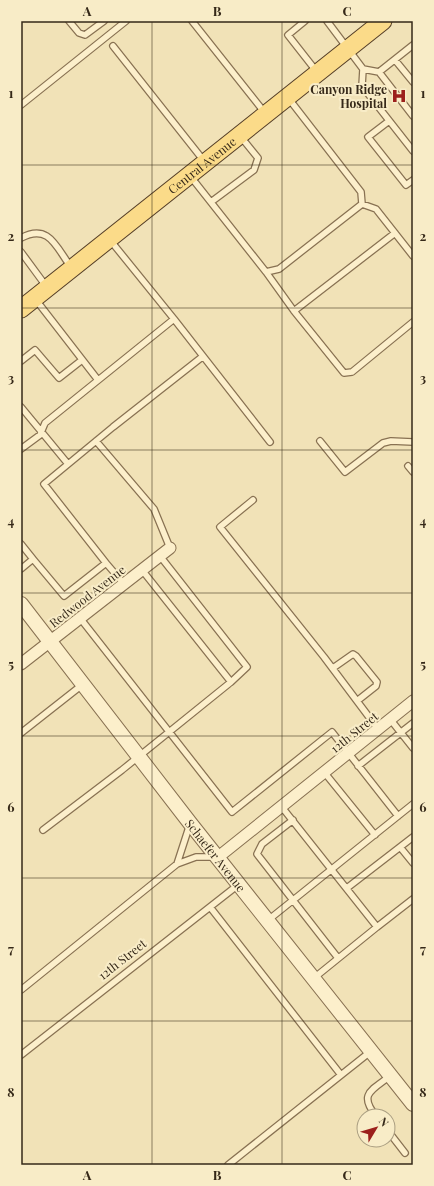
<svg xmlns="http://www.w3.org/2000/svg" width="434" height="1186" viewBox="0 0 434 1186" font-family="'Playfair Display',serif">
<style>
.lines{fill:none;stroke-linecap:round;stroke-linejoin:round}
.service-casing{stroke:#887152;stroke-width:8}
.minor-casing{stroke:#887152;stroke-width:13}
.tertiary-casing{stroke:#887152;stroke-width:16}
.primary-casing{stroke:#553e27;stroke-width:19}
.service{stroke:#fcefcb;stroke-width:5.5}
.minor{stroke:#fcefcb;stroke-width:11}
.tertiary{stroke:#fcefcb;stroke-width:14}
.primary{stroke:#fbdb89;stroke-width:17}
.grid{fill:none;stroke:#352818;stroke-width:1;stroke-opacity:0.55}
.labels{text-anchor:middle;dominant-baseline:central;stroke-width:4;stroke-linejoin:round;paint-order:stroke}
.poi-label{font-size:12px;font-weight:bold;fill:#352818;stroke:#f8ecc7;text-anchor:end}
.street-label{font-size:12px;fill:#352818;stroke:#f8ecc7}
.neatline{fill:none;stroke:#352818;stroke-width:1.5}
.grid-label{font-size:13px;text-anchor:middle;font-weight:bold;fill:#352818}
</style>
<rect width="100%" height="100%" fill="#f1e2b7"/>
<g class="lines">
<!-- service casing -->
<g class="service-casing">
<path id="service" d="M69,21l10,12 6,2 19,-14
M192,21l73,92
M305,21l-17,14 29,37
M327,21l36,48 16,3 34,44
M113,46l91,115
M395,60l18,22
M363,69l-1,17 51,65
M379,72l34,-27
M21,105l105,-84
M389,121l-21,16 38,48 7,-5
M191,177l75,95 13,-3 83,-65 -1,-12 -72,-93
M211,202l43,-32 4,-12 -17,-21
M362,204l14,5 37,47
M21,238c28,-15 35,9 50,29
M21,252l25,34
M266,272l28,39 50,62 8,-1 61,-50
M36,300l62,80
M294,311l101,-78
M174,319l96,123
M21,361l14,-11 24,28 23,-18
M21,407l47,57
M96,441l58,68 16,39
M320,441l25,31 38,-29 8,-2 22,1
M21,449l19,-14 5,-12 129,-104 -64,-79
M408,466l5,6
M253,500l-33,27 104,130 54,72
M21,544l12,15
M160,556l87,111 -16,15
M106,563l18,21
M21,569l12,-10 31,37 42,-33 -62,-79 69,-57 89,-70
M80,618l152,194 100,-80 66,84
M333,668l20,-14 3,2 21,26 -1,4 -19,15
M390,719l23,29
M21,733l61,-48
M358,766l55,-43
M324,772l51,63
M281,806l96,121 -63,51
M293,820l-31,24 -5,10 81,104
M43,830l79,-60 109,-88 -89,-112
M400,847l13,16
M177,864l13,-40
M347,888l66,-51
M210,907l131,168
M267,921l146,-117
M377,927l36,-28
M21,990l156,-126 19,-7h19
M21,1055l217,-170
M376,1116c-18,-22 -4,-26 14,-40
M388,1131l17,22
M228,1165l142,-113"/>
</g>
<!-- minor casing -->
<g class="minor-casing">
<path id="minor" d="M21,664l149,-116
M217,858l196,-157"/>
</g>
<!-- tertiary casing -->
<g class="tertiary-casing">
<g id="tertiary">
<path id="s1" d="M21,604l169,219 223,281"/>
</g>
</g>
<!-- primary casing -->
<g class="primary-casing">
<g id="primary">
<path id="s2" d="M21,309l362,-288"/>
</g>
</g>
<!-- service -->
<use href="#service" class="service"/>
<!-- minor -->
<use href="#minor" class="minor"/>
<!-- tertiary -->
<use href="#tertiary" class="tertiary"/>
<!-- primary -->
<use href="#primary" class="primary"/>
</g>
<!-- grid -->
<path class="grid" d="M152,21v1144M282,21v1144M21,165h392M21,308h392M21,450h392M21,593h392M21,736h392M21,878h392M21,1021h392"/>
<!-- icons -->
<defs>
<g id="hospital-bare" transform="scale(1.2)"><path d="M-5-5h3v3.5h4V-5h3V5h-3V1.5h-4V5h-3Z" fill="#9c201c" stroke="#f8ecc7" stroke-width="2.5" paint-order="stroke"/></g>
</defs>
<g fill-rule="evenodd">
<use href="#hospital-bare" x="399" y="96"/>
</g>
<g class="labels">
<!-- poi labels -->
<g class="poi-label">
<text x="387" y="89">Canyon Ridge<tspan x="387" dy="14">Hospital</tspan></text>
</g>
<!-- street labels -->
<g class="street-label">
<text stroke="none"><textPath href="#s2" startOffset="231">Central Avenue</textPath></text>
<text transform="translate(87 596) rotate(-38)">Redwood Avenue</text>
<text transform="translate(354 732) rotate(-39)">12th Street</text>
<text stroke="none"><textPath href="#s1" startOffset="318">Schaefer Avenue</textPath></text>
<text transform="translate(122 959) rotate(-38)">12th Street</text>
</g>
</g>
<!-- border -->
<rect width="434" height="1186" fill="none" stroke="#f8ecc7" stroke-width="44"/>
<!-- north arrow -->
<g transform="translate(376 1128) rotate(52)"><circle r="19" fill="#f8ecc7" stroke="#aa9e81"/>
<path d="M0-3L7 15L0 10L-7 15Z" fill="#9c201c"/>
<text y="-6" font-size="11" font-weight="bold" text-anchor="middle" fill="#352818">N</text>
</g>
<rect x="22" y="22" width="390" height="1142" class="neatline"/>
<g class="grid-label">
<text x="87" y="16">A</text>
<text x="217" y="16">B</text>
<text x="347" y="16">C</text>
<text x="11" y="98">1</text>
<text x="423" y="98">1</text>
<text x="11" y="241">2</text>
<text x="423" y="241">2</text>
<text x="11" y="383">3</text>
<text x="423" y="383">3</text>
<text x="11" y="526">4</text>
<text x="423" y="526">4</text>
<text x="11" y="669">5</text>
<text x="423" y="669">5</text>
<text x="11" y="812">6</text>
<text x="423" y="812">6</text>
<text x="11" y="954">7</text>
<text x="423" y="954">7</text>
<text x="11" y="1097">8</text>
<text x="423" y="1097">8</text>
<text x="87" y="1180">A</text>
<text x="217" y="1180">B</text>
<text x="347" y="1180">C</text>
</g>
</svg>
